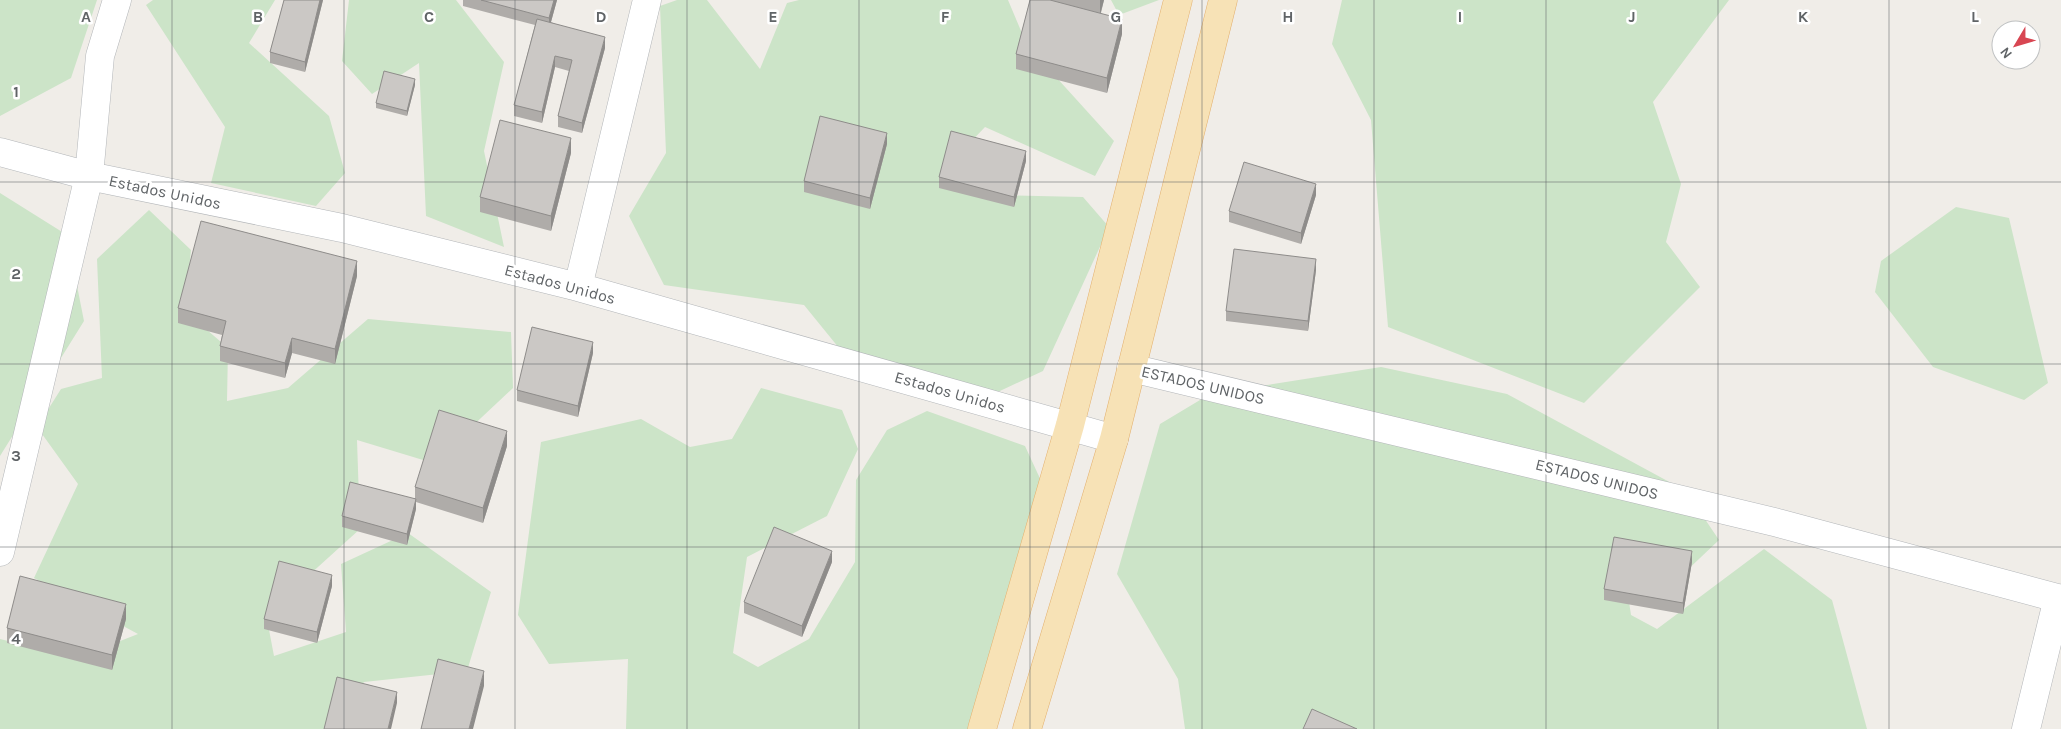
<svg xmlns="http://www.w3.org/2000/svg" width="2061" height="729" viewBox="0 0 2061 729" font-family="Karla,sans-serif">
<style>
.green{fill:#cce4c8}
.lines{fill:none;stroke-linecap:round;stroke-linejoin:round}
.minor-casing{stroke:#b3b6b9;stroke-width:29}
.major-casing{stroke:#e3b06e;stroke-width:29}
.minor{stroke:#fff;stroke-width:28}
.major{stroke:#f7e2b6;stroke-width:28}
.wall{fill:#afaca9}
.shaded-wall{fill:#8e8c8a}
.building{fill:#cbc8c5;stroke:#8e8c8a}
.grid{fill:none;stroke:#606467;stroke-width:1;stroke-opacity:0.55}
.labels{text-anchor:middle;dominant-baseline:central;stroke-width:5;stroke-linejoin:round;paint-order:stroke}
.street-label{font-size:16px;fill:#606467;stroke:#fff}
.grid-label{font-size:16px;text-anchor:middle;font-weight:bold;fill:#606467;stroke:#fff;stroke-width:5;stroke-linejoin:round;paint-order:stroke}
</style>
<rect width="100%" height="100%" fill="#f0ede8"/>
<!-- green -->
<path class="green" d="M0,0h97l-26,78 -71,38z
M153,0h122l-26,43 80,73 16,57 -29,33 -105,-23 14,-56 -79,-122z
M349,0h107l48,62 -20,89 20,96 -78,-31 -7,-153 -47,31 -30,-33z
M677,0h30l53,69 27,-66 12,-3h209l19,45 87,96 -19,35 -110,-49 -20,21 31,47 87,2 26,30 -66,144 -56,26 -135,-33 -48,-59 -140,-20 -35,-69 37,-63 -6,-147z
M1111,0h48l-40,15z
M1342,0h387l-76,102 28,82 -15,58 34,45 -116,116 -196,-76 -17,-207 -39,-76z
M0,193l67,42 17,86 -84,135z
M1956,207l53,11 39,165 -24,17 -91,-33 -58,-75 6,-31z
M149,210l42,40 -6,61 43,37 -1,53 61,-13 80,-69 143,13 2,56 -80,75 -76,-23 3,89 -94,85 8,42 72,-24 -5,-68 67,-31 83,59 -24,79 -103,11 -35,47h-329v-90l77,19 61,-24 -104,-56 44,-94 -41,-57 24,-38 41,-11 -5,-119z
M1381,367l126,27 179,97 33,49 -38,36 -58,-13 8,52 26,14 107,-80 68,51 35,129h-682l-7,-50 -61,-105 43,-150 50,-30z
M761,388l81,22 16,39 -31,67 -80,41 -14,96 25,14 51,-28 46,-77 1,-82 31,-50 40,-19 98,35 18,39 -58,244h-359l2,-70 -79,5 -31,-49 23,-173 100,-23 49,28 42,-8z"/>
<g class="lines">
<!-- minor casing -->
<g class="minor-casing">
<path id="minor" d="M0,152l89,24 253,52 236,59 536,152
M578,287l69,-287
M1131,368l647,155 283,76
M0,552l89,-376 11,-120 17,-56
M2026,729l32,-131"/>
</g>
<!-- major casing -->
<g class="major-casing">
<path id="major" d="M982,729l88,-304 108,-425
M1027,729l87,-290 109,-439"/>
</g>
<!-- minor -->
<use href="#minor" class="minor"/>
<!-- major -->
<use href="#major" class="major"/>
</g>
<!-- wall -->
<path class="wall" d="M284,0h39l-18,72 -35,-9v-11z
M463,0h94l-6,22 54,26 -23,85 -24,-6v-11l11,-45 -14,-4 -13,56 -28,-7v-11l21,-80 -72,-19z
M1030,0h74l-3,13 21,21 -15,59 -91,-24v-15z
M415,85l-8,31 -31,-8v-5z
M887,144l-17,65 -66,-17v-11z
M571,153l-20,78 -71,-19v-15z
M1026,161l-12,46 -75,-19v-11z
M1316,195l-15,49 -72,-22v-11z
M1316,270l-8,61 -82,-10v-10z
M357,276l-22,88 -43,-11 -7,25 -65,-17v-15l2,-11 -44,-12v-15z
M593,353l-15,64 -61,-16v-11z
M507,446l-24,77 -67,-21v7l-9,36 -65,-18v-11l73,-18v-11z
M832,562l-30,75 -58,-24v-11z
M1692,562l-9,52 -79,-14v-11z
M332,586l-15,57 -53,-14v-10z
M126,619l-14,51 -105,-27v-15z"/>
<!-- shaded-wall -->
<path class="shaded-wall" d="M320,0h3l-18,72v-10z
M554,0h3l-8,29v-11z
M1100,0h4l-4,15z
M1122,19v15l-15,59v-15z
M605,37v11l-23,85v-10z
M555,56v11l-13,56v-11z
M415,79v6l-8,31v-5z
M887,133v11l-17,65v-11z
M571,138v15l-20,78v-15z
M1026,151v10l-12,46v-10z
M1316,184v11l-15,49v-11z
M1316,259v11l-8,61v-10z
M357,261v15l-22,88v-15z
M292,338v15l-7,25v-15z
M593,342v11l-15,64v-11z
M507,431v15l-24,77v-15z
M416,499v10l-9,36v-11z
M832,551v11l-30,75v-11z
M1692,551v11l-9,52v-11z
M332,575v11l-15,57v-11z
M126,604v15l-14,51v-15z
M484,671v15l-11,43h-4z
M397,692v11l-6,26h-3z"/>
<!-- building -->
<path class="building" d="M284,0h36l-15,62 -35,-10z
M481,0h73l-5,18z
M1030,0h20l72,19 -15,59 -91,-24z
M537,19l68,18 -23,86 -24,-7 14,-56 -17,-4 -13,56 -28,-7z
M384,71l31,8 -8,32 -31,-8z
M820,116l67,17 -17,65 -66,-17z
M500,120l71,18 -20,78 -71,-19z
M951,131l75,20 -12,46 -75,-20z
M1244,162l72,22 -15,49 -72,-22z
M201,221l156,40 -22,88 -43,-11 -7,25 -65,-17 6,-25 -48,-13z
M1234,249l82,10 -8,62 -82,-10z
M532,327l61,15 -15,64 -61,-16z
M439,410l68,21 -24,77 -68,-21z
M350,482l66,17 -9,35 -65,-18z
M774,527l58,24 -30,75 -58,-24z
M1614,537l78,14 -9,52 -79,-14z
M279,561l53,14 -15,57 -53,-13z
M20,576l106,28 -14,51 -105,-27z
M438,659l46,12 -15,58h-48z
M337,677l60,15 -9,37h-64z
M1312,709l45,20h-54z"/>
<!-- grid -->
<path class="grid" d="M172,0v729M344,0v729M515,0v729M687,0v729M859,0v729M1030,0v729M1202,0v729M1374,0v729M1546,0v729M1718,0v729M1889,0v729M0,182h2061M0,364h2061M0,547h2061"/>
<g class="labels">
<!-- street labels -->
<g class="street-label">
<text transform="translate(165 192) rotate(12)">Estados Unidos</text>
<text transform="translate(560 284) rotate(15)">Estados Unidos</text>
<text transform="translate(1203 385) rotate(13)">ESTADOS UNIDOS</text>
<text transform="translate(950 392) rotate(16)">Estados Unidos</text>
<text transform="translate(1597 479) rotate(14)">ESTADOS UNIDOS</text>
</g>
</g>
<g class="grid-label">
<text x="86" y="22">A</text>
<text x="258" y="22">B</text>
<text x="429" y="22">C</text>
<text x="601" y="22">D</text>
<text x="773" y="22">E</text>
<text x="945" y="22">F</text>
<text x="1116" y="22">G</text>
<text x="1288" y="22">H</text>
<text x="1460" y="22">I</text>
<text x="1632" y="22">J</text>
<text x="1803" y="22">K</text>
<text x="1975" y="22">L</text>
<text x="16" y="97">1</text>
<text x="16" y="279">2</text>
<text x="16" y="461">3</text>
<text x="16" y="644">4</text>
</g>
<!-- north arrow -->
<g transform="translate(2016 45) rotate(232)"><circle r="24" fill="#ffffff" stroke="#bfc1c2"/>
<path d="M0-4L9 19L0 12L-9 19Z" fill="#d84652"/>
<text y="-8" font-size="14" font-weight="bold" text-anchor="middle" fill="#606467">N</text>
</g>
</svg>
